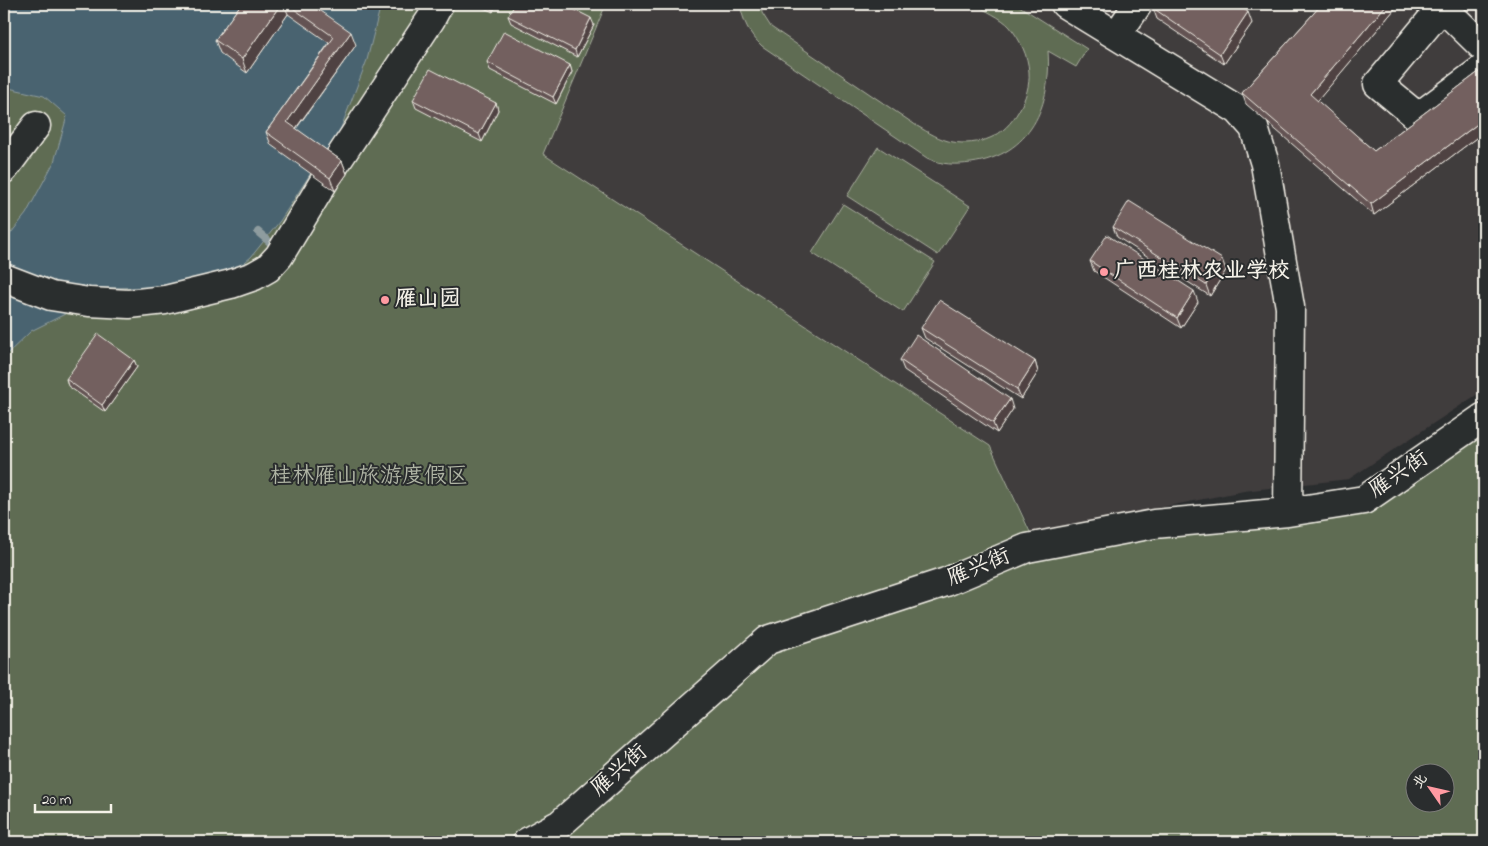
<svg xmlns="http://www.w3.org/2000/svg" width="1488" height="846" viewBox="0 0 1488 846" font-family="'Indie Flower','LXGW WenKai TC',sans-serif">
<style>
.built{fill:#403c3d}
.green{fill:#5e6c53;stroke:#a9ae9e;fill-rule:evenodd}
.water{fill:#4a636f;stroke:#8e9c9f}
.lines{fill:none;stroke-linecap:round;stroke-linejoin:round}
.stream{stroke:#8e9c9f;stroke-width:8}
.minor-casing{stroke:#f4f1e8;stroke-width:31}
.minor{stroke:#2a2d2e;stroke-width:28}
.wall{fill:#635352;stroke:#f4f1e8}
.shaded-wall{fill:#504342;stroke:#f4f1e8}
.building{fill:#73605f;stroke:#f4f1e8}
.poi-dot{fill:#ff9aa2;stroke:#2a2d2e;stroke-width:2}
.labels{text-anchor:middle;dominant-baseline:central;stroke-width:4;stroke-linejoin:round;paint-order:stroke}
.poi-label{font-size:22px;font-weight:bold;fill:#f4f1e8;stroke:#2a2d2e;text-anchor:start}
.street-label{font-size:22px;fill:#f4f1e8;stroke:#2a2d2e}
.park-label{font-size:22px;fill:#b0b5a5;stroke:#2a2d2e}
</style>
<rect width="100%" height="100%" fill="#2a2d2e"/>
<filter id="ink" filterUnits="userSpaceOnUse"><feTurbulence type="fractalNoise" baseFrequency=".02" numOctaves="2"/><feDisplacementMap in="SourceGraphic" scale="10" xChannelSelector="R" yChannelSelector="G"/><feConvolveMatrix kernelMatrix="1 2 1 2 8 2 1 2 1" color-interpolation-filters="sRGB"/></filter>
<g filter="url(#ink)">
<!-- built -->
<path class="built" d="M606,4h878v386l-135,89 -105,12 -212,42 -42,-87 -447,-292z"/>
<!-- green -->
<path class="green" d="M4,4h602l-63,150 447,292 47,101 327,-47 120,-83v425h-1480zM1416,774h30v30h-30z
M740,4h21l1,9 9,14 146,99c11,6 23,14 36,16 11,2 26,1 37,-4 23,-9 41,-42 39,-66 -1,-17 -9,-32 -19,-45 -9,-10 -25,-16 -36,-23h42l71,45 -11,18 -28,-16c4,54 -17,104 -77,112 -15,2 -30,2 -44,-5l-165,-112c-13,-12 -19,-25 -22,-42z
M878,147l92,59 -32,49 -91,-59z
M843,204l92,58 -32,50 -91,-59z"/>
<!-- water -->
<path class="water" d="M4,4h377l-14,56 -28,73 -21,29 -38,59 -29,36 -25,21 -61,9 -64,1 -36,26 -34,17 -27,26v-115l22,-28 28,-52 13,-46 -23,-20 -40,-9z"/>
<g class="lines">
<!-- stream -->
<path class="stream" d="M258,232l14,12"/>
<!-- minor casing -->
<g class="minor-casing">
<path id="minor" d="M1065,4l173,106 16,18 11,36 25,143 -2,205
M1439,4l45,44
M1442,7l-64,77 40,33 66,-49
M1117,35l21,-31
M4,169l32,-43
M4,278l47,18 38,6 40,2 36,-4 66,-16 23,-8 14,-8 11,-12 49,-81 103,-156 8,-15
M527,842l33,-18 208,-184 178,-58 81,-34 127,-24 134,-12 76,-12 120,-83"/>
</g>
<!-- minor -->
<use href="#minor" class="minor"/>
</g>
<!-- wall -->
<path class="wall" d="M241,4h70l45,41 -60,84 46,32 5,13 -12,17 -64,-46 -5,-13 63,-89 -41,-29 -41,59 -27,-20 -5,-13z
M475,4h21l-3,8z
M592,4h10l-2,4z
M1241,4h14l-5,6z
M1322,4h77l-82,97 57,50 110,-83v64l-110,83 -128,-111 -4,-11z
M1153,8l99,15 -28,41 -67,-45z
M508,16l86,9 -17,32 -66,-34z
M487,62l83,3 2,7 -16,32 -66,-34z
M413,100l83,3 2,7 -16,32 -66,-34z
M1113,227l113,43 -16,26 -93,-59z
M1090,261l108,41 -17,26 -87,-57z
M921,328l114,33 3,11 -17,27 -96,-61z
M134,360l3,7 -32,45 -37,-26 -2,-7z
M900,360l113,49 -16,24 -93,-63z"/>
<!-- shaded-wall -->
<path class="shaded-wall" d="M281,4h3l4,10 -41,59 -5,-14z
M490,4h6l-3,8z
M599,4h3l-2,4z
M1248,4h7l-5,6z
M1387,4h12l-85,101 -4,-11z
M1248,12l4,11 -28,41 -4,-10z
M591,18l3,7 -17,32 -2,-7z
M351,32l5,13 -65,90 -4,-13z
M570,65l2,7 -16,32 -3,-7z
M496,103l2,7 -16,32 -3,-8z
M1484,119v13l-110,83 -3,-11z
M342,161l5,13 -12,17 -5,-13z
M1222,259l4,11 -16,26 -4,-11z
M1194,291l4,11 -17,26 -4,-10z
M134,360l3,7 -32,45 -3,-7z
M1035,361l3,11 -17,27 -4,-10z
M1010,399l3,10 -16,24 -4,-10z"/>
<!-- building -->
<path class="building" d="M241,4h40l-39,55 -27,-19z
M287,4h24l40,28 -64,90 55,39 -12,17 -64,-46 68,-95z
M515,4h48l28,14 -16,32 -67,-34z
M1156,4h80l12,8 -28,42 -67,-46z
M1322,4h65l-77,90 64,57 110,-83v51l-113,85 -129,-111z
M504,31l66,34 -17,32 -66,-35z
M430,69l66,34 -17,31 -66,-34z
M1129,201l93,58 -16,26 -93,-58z
M1107,235l87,56 -17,27 -87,-57z
M939,300l96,61 -18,28 -96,-61z
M98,334l36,26 -32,45 -36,-26z
M916,335l94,64 -17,24 -93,-63z"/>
</g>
<!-- markers -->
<g class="poi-dot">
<circle cx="1104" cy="272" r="5"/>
<circle cx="385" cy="300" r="5"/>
</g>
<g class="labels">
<!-- poi labels -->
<g class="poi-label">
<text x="1114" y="272">广西桂林农业学校</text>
<text x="395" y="300">雁山园</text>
</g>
<!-- street labels -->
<g class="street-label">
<text transform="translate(1399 475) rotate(-34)">雁兴街</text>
<text transform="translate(979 568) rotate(-22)">雁兴街</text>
<text transform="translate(620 771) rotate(-41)">雁兴街</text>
</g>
<!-- park labels -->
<g class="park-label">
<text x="369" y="477">桂林雁山旅游度假区</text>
</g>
</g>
<!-- margin -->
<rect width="1488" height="846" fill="none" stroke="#2a2d2e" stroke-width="20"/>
<rect x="10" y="10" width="1468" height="826" fill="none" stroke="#f4f1e8" stroke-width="2" filter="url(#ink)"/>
<!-- north arrow -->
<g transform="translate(1430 788) rotate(304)"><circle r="24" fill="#2a2d2e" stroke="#7b7b78"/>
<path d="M0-4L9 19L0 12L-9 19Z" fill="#ff9aa2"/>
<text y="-8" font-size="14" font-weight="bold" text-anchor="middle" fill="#f4f1e8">北</text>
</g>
<!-- scale -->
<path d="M35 804v8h76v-8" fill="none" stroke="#f4f1e8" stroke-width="2.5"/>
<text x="42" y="804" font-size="15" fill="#f4f1e8" stroke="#2a2d2e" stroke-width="4" paint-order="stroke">20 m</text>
</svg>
